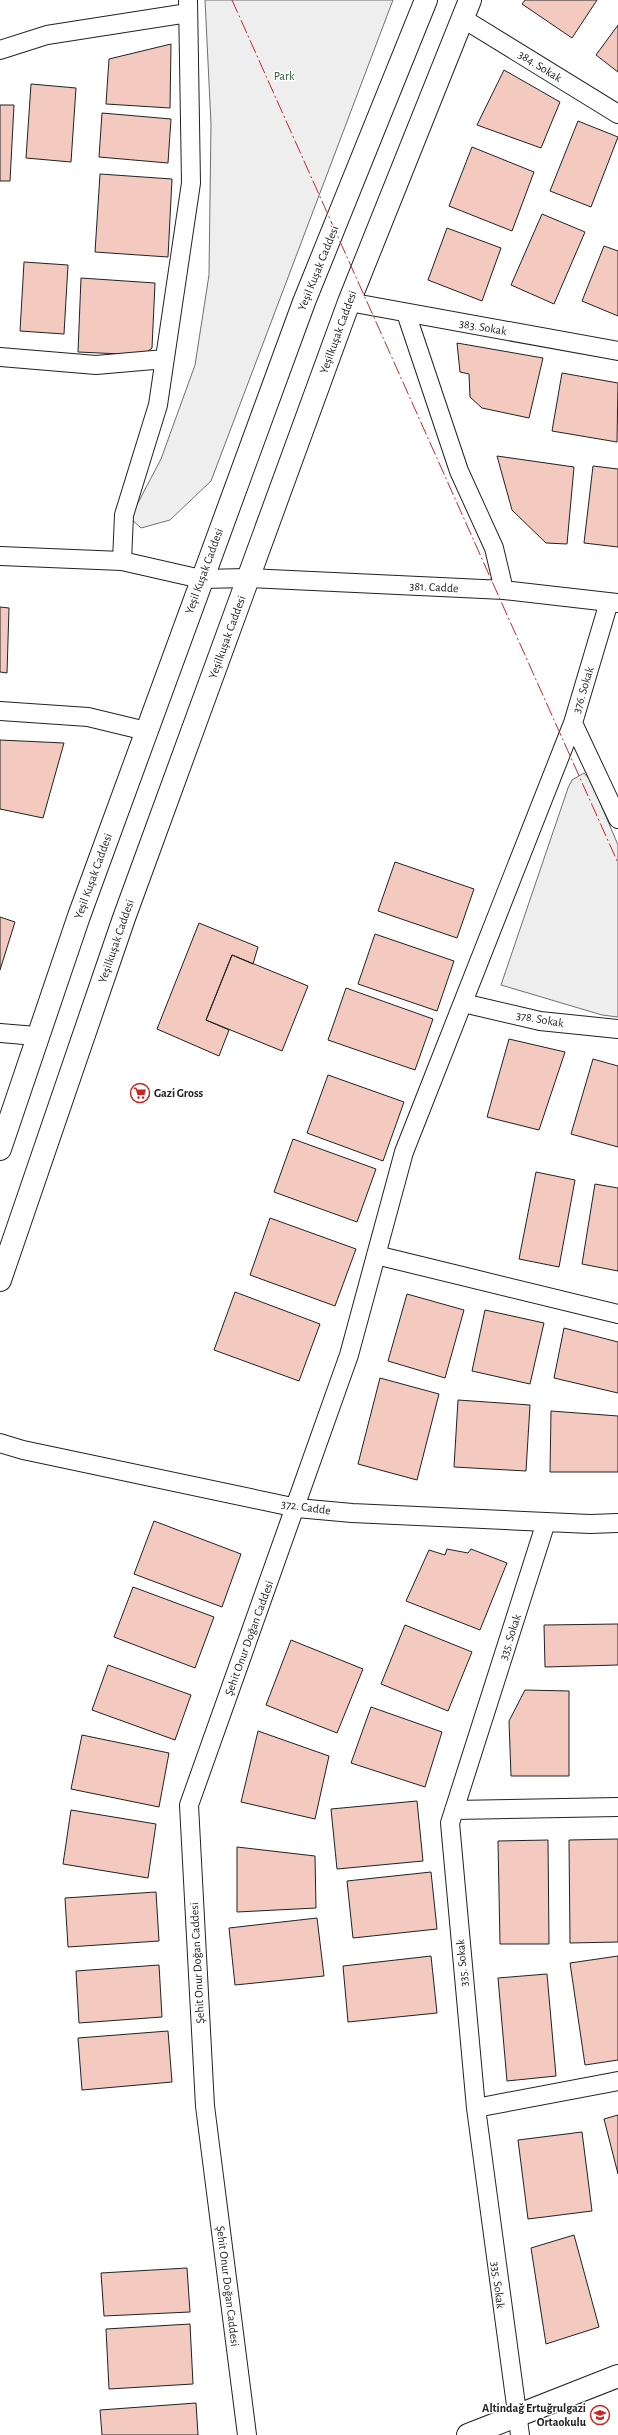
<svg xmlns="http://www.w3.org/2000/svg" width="618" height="2435" viewBox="0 0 618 2435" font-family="'Alegreya Sans',sans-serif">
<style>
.park{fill:#eee;stroke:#6f6f6f}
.building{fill:#f3c9c0;stroke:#222}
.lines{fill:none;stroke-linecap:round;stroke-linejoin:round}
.street-casing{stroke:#222;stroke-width:20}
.secondary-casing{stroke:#222;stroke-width:24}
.street{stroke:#fff;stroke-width:18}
.secondary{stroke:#fff;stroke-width:22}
.power{stroke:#c62828;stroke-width:1;stroke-dasharray:14 3 2 3;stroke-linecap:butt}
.labels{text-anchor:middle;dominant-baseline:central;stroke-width:3;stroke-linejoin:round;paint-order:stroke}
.street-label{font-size:12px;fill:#222;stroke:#fff}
.park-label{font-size:12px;fill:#2f5e38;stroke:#fff}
.poi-label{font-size:12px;font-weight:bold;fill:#222;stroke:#fff;text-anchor:start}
</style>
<rect width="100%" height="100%" fill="#fff"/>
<!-- park -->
<path class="park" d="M205,0h188l-182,481 -41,39 -29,8 -11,-10 31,-59 34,-94 14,-90 2,-151z
M584,773l7,8 27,64v172l-16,-2 -101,-30 67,-197 4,-8z"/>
<!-- building -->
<path class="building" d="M525,0h72l-25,38 -50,-34z
M618,25v47l-22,-17z
M171,44l-1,64 -64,-4 3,-45z
M504,70l56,32 -19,46 -64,-23z
M31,84l45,4 -5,74 -45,-4z
M0,105h14l-4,76h-10z
M102,113l69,6 -3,44 -69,-6z
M578,121l40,16 -27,70 -41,-16z
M472,147l62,25 -22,59 -63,-25z
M100,174l72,5 -4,78 -73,-5z
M542,214l43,18 -31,72 -43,-19z
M447,228l54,20 -19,53 -54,-21z
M604,246l14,5v65l-36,-15z
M24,262l44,3 -4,69 -44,-3z
M81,278l74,5 -3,65 -9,7 -65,-3z
M457,343l86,15 -14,60 -47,-10 -12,-11 -1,-23 -9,-2z
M562,373l56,10 -1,59 -65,-11z
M497,456l77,11 -7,77 -21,-1 -34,-33z
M593,466l25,3v78l-34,-4z
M0,607l9,1 -2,65 -7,-1z
M0,740l64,3 -21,75 -43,-9z
M395,862l79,27 -17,49 -79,-27z
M0,917l15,5 -15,48z
M199,923l59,24 -5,17 -21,-9 -26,65 23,10 -10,26 -62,-27z
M375,934l79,27 -17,50 -79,-27z
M232,955l76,31 -26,65 -76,-31z
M346,988l87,31 -18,51 -87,-30z
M509,1039l56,13 -26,78 -52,-13z
M593,1059l25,7v81l-47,-13z
M328,1075l76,27 -21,59 -76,-28z
M293,1139l83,30 -19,53 -83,-30z
M536,1172l39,8 -16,87 -40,-8z
M595,1184l23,4v83l-36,-7z
M270,1218l86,31 -21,57 -85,-31z
M235,1292l85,32 -21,57 -85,-31z
M407,1294l57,16 -19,68 -57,-17z
M485,1310l59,13 -14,61 -58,-13z
M564,1328l54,14v51l-64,-15z
M380,1378l59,16 -22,86 -59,-16z
M458,1400l72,5 -4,66 -72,-4z
M551,1411l67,5v56h-68z
M154,1521l87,33 -19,53 -88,-33z
M447,1549l21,4 3,-4 36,14 -27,67 -74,-29 23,-51 16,5z
M133,1587l81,30 -19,51 -81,-31z
M618,1624v41l-73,2 -1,-42z
M405,1625l67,27 -24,59 -67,-27z
M291,1640l72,29 -26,64 -71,-28z
M108,1665l83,30 -16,45 -83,-30z
M525,1690l44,1v85h-58l-2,-55z
M371,1707l71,25 -17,55 -74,-24z
M258,1731l71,25 -14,63 -74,-17z
M82,1735l87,18 -10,54 -88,-18z
M417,1801l6,60 -86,8 -6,-60z
M71,1810l85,14 -8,54 -85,-14z
M618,1839v103l-48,1 -1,-103z
M548,1840l1,104h-49l-2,-103z
M237,1847l78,9 1,52 -79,4z
M431,1872l6,57 -84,9 -6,-57z
M156,1892l3,49 -91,6 -3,-49z
M317,1918l7,58 -89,9 -6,-57z
M431,1956l6,57 -89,9 -5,-56z
M618,1956v104l-33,5 -15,-102z
M159,1965l3,52 -83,6 -3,-52z
M547,1974l9,102 -49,5 -9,-103z
M168,2031l4,51 -90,8 -4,-52z
M618,2115v59l-14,-55z
M582,2132l10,79 -64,8 -10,-79z
M574,2235l25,92 -53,17 -15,-96z
M187,2268l3,44 -86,4 -3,-43z
M190,2324l3,60 -84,5 -3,-60z
M196,2403l2,32h-96l-2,-25z"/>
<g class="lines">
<!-- street casing -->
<g class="street-casing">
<path id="street" d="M462,18l156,96
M0,50l47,-15 141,-22
M349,302l269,49
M406,313l53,158 35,77 10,42
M0,357l96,8 69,-6
M0,556l122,5 79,18 47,-1 256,12 114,13
M122,561l2,-46 34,-110 33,-222 -3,-183
M609,602l-36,121 45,96
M0,711l88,6 58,14
M463,1003l77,18 78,8
M0,1033l36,3
M376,1255l242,59
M0,1443l23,7 274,58 55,5 238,11 28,-1
M454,1810l164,-3
M476,2108l142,-27
M247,2435l-42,-329 -16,-301 160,-450 55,-203 169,-429
M520,2435l-44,-327 -26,-285 96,-301"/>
</g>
<!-- secondary casing -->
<g class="secondary-casing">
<path id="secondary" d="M0,1149l79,-233 225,-614 122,-302
M0,1280l124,-362 225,-616 121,-302
M468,2435l150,-59"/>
</g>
<!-- street -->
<use href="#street" class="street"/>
<!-- secondary -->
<use href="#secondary" class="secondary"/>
<!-- power -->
<path class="power" d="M232,0l386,863"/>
</g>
<!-- icons -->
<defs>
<g id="supermarket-ring" transform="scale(1)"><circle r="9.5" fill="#fff" stroke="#c62828" stroke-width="1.5"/><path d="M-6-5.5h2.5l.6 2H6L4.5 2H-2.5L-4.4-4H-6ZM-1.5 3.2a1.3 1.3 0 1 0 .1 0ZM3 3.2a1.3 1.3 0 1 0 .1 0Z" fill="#c62828"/></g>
<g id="school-ring" transform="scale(1)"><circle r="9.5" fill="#fff" stroke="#c62828" stroke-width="1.5"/><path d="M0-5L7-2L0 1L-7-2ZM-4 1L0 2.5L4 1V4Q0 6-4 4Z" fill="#c62828"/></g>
</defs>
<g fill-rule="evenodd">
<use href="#supermarket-ring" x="140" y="1093"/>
<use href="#school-ring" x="600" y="2415"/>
</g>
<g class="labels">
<!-- street labels -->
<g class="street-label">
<text transform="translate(540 66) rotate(32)">384. Sokak</text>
<text transform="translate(318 268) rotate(-68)">Yeşil Kuşak Caddesi</text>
<text transform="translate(483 327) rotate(10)">383. Sokak</text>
<text transform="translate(338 332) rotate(-70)">Yeşilkuşak Caddesi</text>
<text transform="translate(204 571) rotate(-70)">Yeşil Kuşak Caddesi</text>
<text transform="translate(434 587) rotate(3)">381. Cadde</text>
<text transform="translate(227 637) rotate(-70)">Yeşilkuşak Caddesi</text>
<text transform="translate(583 690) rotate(-73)">376. Sokak</text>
<text transform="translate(93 876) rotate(-70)">Yeşil Kuşak Caddesi</text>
<text transform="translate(116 941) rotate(-71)">Yeşilkuşak Caddesi</text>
<text transform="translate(540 1019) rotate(10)">378. Sokak</text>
<text transform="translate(306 1507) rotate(8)">372. Cadde</text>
<text transform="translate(510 1637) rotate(-72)">335. Sokak</text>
<text transform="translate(249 1638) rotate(-70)">Şehit Onur Doğan Caddesi</text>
<text transform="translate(197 1963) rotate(-93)">Şehit Onur Doğan Caddesi</text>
<text transform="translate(462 1963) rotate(-95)">335. Sokak</text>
<text transform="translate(498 2285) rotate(83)">335. Sokak</text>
<text transform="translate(228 2286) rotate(83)">Şehit Onur Doğan Caddesi</text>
</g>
<!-- park labels -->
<g class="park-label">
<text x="284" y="76">Park</text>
</g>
<!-- poi labels -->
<g class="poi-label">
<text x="154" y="1093">Gazi Gross</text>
<text x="586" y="2408" text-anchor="end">Altindağ Ertuğrulgazi<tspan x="586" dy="14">Ortaokulu</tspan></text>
</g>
</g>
</svg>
